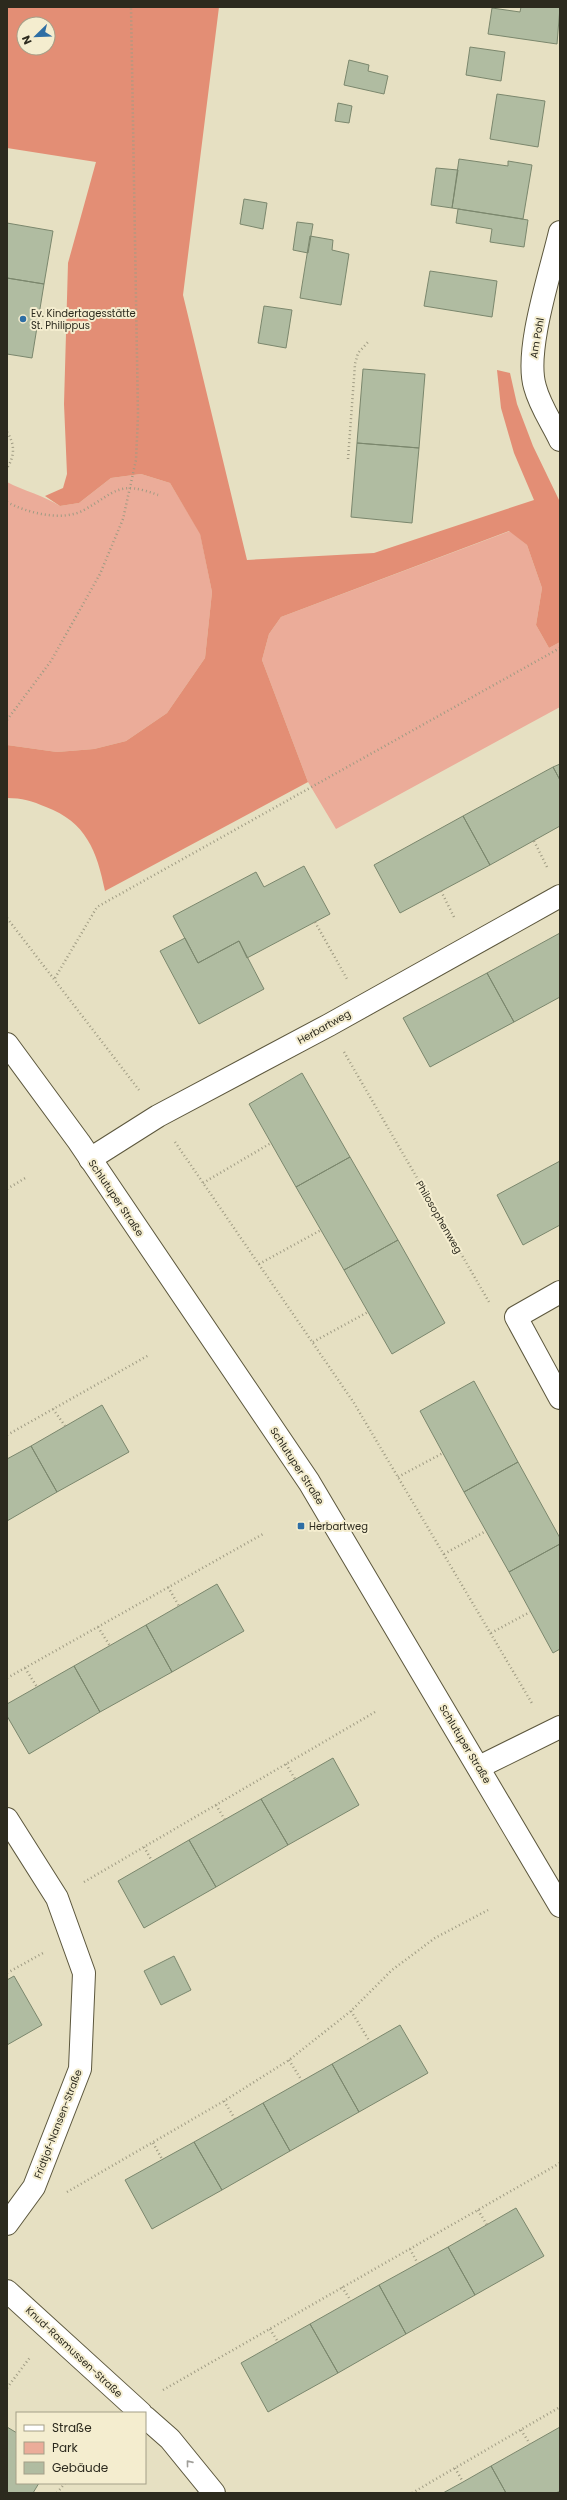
<svg xmlns="http://www.w3.org/2000/svg" width="567" height="2500" viewBox="0 0 567 2500" font-family="Poppins,sans-serif">
<style>
.green{fill:#ebac99}
.forest{fill:#e38e75;fill-rule:evenodd}
.building{fill:#b0bca1;stroke:#7b876d}
.lines{fill:none;stroke-linecap:round;stroke-linejoin:round}
.street-casing{stroke:#5c573d;stroke-width:24}
.secondary-casing{stroke:#5c573d;stroke-width:24}
.path{stroke:#9f9b83;stroke-width:2.5;stroke-dasharray:1 3;stroke-linecap:butt}
.street{stroke:#fff;stroke-width:22}
.secondary{stroke:#fff;stroke-width:22}
.oneway{stroke:#a09f9a}
.poi-dot{fill:#2e6ea4;stroke:#f4edcf;stroke-width:1.5}
.labels{text-anchor:middle;dominant-baseline:central;stroke-width:4;stroke-linejoin:round;paint-order:stroke}
.poi-label{font-size:10px;fill:#2c2a1e;stroke:#f4edcf;text-anchor:start}
.street-label{font-size:10px;fill:#2c2a1e;stroke:#f4edcf}
</style>
<rect width="100%" height="100%" fill="#e6e0c2"/>
<!-- green -->
<path class="green" d="M141,474l29,9 30,50 12,59 -7,66 -38,55 -41,28 -32,8 -37,3 -50,-7v-263c17,9 36,13 53,24l19,-3 32,-25z
M510,531l17,14 15,43 -6,37 13,23 11,-6v65l-224,122 -28,-47 -46,-122 7,-26 12,-17z"/>
<!-- forest -->
<path class="forest" d="M7,7h212l-36,288 64,265 127,-7 160,-53 -20,-47 -13,-45 -4,-38 13,3 7,31 16,42 27,56v140l-11,6 -13,-23 6,-37 -15,-43 -18,-14 -228,86 -12,17 -7,26 46,122 -203,109c-8,-40 -19,-69 -59,-84 -14,-6 -24,-9 -39,-9v-53l50,7 37,-3 32,-8 41,-28 38,-55 7,-66 -12,-58 -30,-51 -29,-9 -30,4 -32,25 -19,3 -15,-10 18,-8 4,-14 -3,-70 4,-141 28,-101 -89,-14zM24,24h24v24h-24z"/>
<!-- building -->
<path class="building" d="M521,7h39l-3,37 -69,-10 4,-26 28,4z
M470,47l35,5 -4,29 -35,-6z
M349,60l20,5 -1,6 20,5 -4,18 -40,-9z
M497,94l48,7 -7,46 -48,-8z
M338,103l14,3 -3,17 -14,-2z
M459,159l49,7v-5l24,4 -9,54 -71,-11z
M436,168l22,2 -6,38 -21,-3z
M244,199l23,4 -4,26 -23,-5z
M458,209l70,11 -4,27 -34,-5 2,-13 -36,-6z
M297,222l16,2 -5,29 -15,-3z
M7,223l46,8 -9,53 -37,-6z
M310,236l23,4 -1,10 17,4 -8,51 -41,-7z
M430,271l67,10 -5,36 -68,-11z
M7,278l37,6 -12,74 -25,-4z
M264,306l28,4 -6,38 -28,-5z
M363,369l62,5 -6,74 -62,-5z
M357,443l62,5 -7,75 -61,-6z
M560,764v16l-7,-13z
M553,767l7,13v46l-70,39 -27,-49z
M463,816l27,49 -90,48 -26,-48z
M304,866l26,48 -83,44 -8,-17 -41,22 -25,-47 83,-44 8,15z
M560,933v64l-46,25 -27,-49z
M185,938l13,25 41,-22 25,48 -65,35 -39,-73z
M487,973l27,49 -84,45 -27,-49z
M302,1073l48,84 -54,30 -47,-83z
M350,1157l48,83 -54,30 -48,-83z
M560,1161v64l-37,20 -26,-50z
M398,1240l47,83 -53,31 -48,-84z
M474,1381l44,81 -54,30 -44,-81z
M102,1405l27,47 -72,40 -26,-46z
M31,1446l26,46 -50,29v-62z
M518,1462l42,76v6l-51,28 -45,-80z
M560,1544v105l-7,4 -44,-81z
M217,1584l27,47 -72,41 -26,-47z
M146,1625l26,47 -72,40 -26,-46z
M74,1666l26,46 -71,42 -22,-38v-12z
M333,1758l26,47 -71,40 -27,-46z
M261,1799l27,46 -72,42 -27,-47z
M189,1840l27,47 -72,41 -26,-47z
M174,1956l17,34 -30,15 -17,-34z
M14,1976l28,49 -35,20v-65z
M400,2025l28,48 -69,39 -27,-48z
M332,2064l27,48 -69,39 -27,-48z
M263,2103l27,48 -68,39 -28,-48z
M194,2142l28,48 -70,39 -27,-49z
M516,2208l28,48 -69,39 -27,-48z
M448,2247l27,48 -69,39 -27,-49z
M379,2285l27,49 -68,39 -28,-49z
M310,2324l28,49 -70,39 -27,-49z
M7,2427l10,6v50h22l-6,10h-26z
M560,2427v64l-4,2h-50l-15,-27z
M491,2466l15,27h-63l20,-11z"/>
<g class="lines">
<!-- street casing -->
<g class="street-casing">
<path id="street" d="M560,232c-9,39 -36,119 -25,155 5,19 17,36 25,53
M90,1159l68,-43 171,-91 231,-129
M560,1292l-44,25 44,81
M479,1767l81,-40
M7,1819l50,79 27,75 -4,96 -46,118 -27,37
M7,2291l134,122
M145,2417l25,22 44,54"/>
</g>
<!-- secondary casing -->
<g class="secondary-casing">
<path id="secondary" d="M7,1044l72,98 230,340 251,424"/>
</g>
<!-- path -->
<path class="path" d="M7,432c8,12 8,24 0,36
M348,459l7,-95 3,-11 11,-12
M7,502c20,11 56,20 77,8 32,-18 34,-30 74,-15
M7,720l44,-59 49,-87 23,-55 13,-59 2,-44 -7,-409
M534,841l13,26
M441,891l14,28
M7,918l132,172
M315,922l32,57
M55,978l42,-71 463,-259
M344,1052l145,250
M175,1142l179,261 179,302
M203,1183l68,-40
M7,1189l20,-12
M259,1264l62,-34
M313,1342l55,-30
M53,1409l12,17
M7,1435l142,-80
M398,1477l45,-24
M444,1554l42,-23
M168,1587l11,19
M98,1627l12,19
M491,1633l39,-21
M25,1668l12,19
M7,1678l256,-144
M286,1764l9,15
M216,1805l9,15
M144,1847l8,14
M84,1882l291,-170
M7,1973l36,-20
M351,2011l19,31
M289,2060l13,21
M224,2101l11,18
M153,2143l9,16
M67,2192l157,-91 65,-41 62,-49 41,-41 43,-32 53,-28
M478,2210l9,15
M410,2249l8,15
M342,2287l9,14
M270,2329l8,13
M7,2388l24,-32
M163,2390l397,-227
M521,2430l9,14
M455,2468l8,14
M57,2493l8,-10
M412,2493l148,-86"/>
<!-- street -->
<use href="#street" class="street"/>
<!-- secondary -->
<use href="#secondary" class="secondary"/>
</g>
<!-- one-way arrows -->
<defs><path id="oneway-chevron" d="M-2-3.5L2.5 0L-2 3.5" fill="none" stroke-width="1.6" stroke-linecap="round" stroke-linejoin="round"/></defs>
<use class="oneway" href="#oneway-chevron" transform="translate(189 2463) rotate(-129)"/>
<!-- markers -->
<g class="poi-dot">
<circle cx="23" cy="319" r="4"/>
<rect x="297" y="1522" width="8" height="8" rx="2"/>
</g>
<g class="labels">
<!-- poi labels -->
<g class="poi-label">
<text x="31" y="313">Ev. Kindertagesstätte<tspan x="31" dy="12">St. Philippus</tspan></text>
<text x="309" y="1526">Herbartweg</text>
</g>
<!-- street labels -->
<g class="street-label">
<text transform="translate(537 338) rotate(-80)">Am Pohl</text>
<text transform="translate(324 1027) rotate(-29)">Herbartweg</text>
<text transform="translate(116 1198) rotate(56)">Schlutuper Straße</text>
<text transform="translate(439 1217) rotate(60)">Philosophenweg</text>
<text transform="translate(297 1466) rotate(57)">Schlutuper Straße</text>
<text transform="translate(465 1744) rotate(59)">Schlutuper Straße</text>
<text transform="translate(58 2124) rotate(-69)">Fridtjof-Nansen-Straße</text>
<text transform="translate(74 2352) rotate(43)">Knud-Rasmussen-Straße</text>
</g>
</g>
<!-- border -->
<rect width="567" height="2500" fill="none" stroke="#2c2a1e" stroke-width="16"/>
<!-- legend -->
<rect x="16" y="2412" width="130" height="72" fill="#f4edcf" stroke="#a49f88"/>
<rect x="24" y="2425" width="20" height="6" fill="#ffffff" stroke="#a49f88"/>
<text x="52" y="2432" font-size="12" fill="#2c2a1e">Straße</text>
<rect x="24" y="2442" width="20" height="12" fill="#ebac99" stroke="#a49f88"/>
<text x="52" y="2452" font-size="12" fill="#2c2a1e">Park</text>
<rect x="24" y="2462" width="20" height="12" fill="#b0bca1" stroke="#a49f88"/>
<text x="52" y="2472" font-size="12" fill="#2c2a1e">Gebäude</text>
<!-- north arrow -->
<g transform="translate(36 36) rotate(247)"><circle r="19" fill="#f4edcf" stroke="#a49f88"/>
<path d="M0-3L7 15L0 10L-7 15Z" fill="#2e6ea4"/>
<text y="-6" font-size="11" font-weight="bold" text-anchor="middle" fill="#2c2a1e">N</text>
</g>
</svg>
